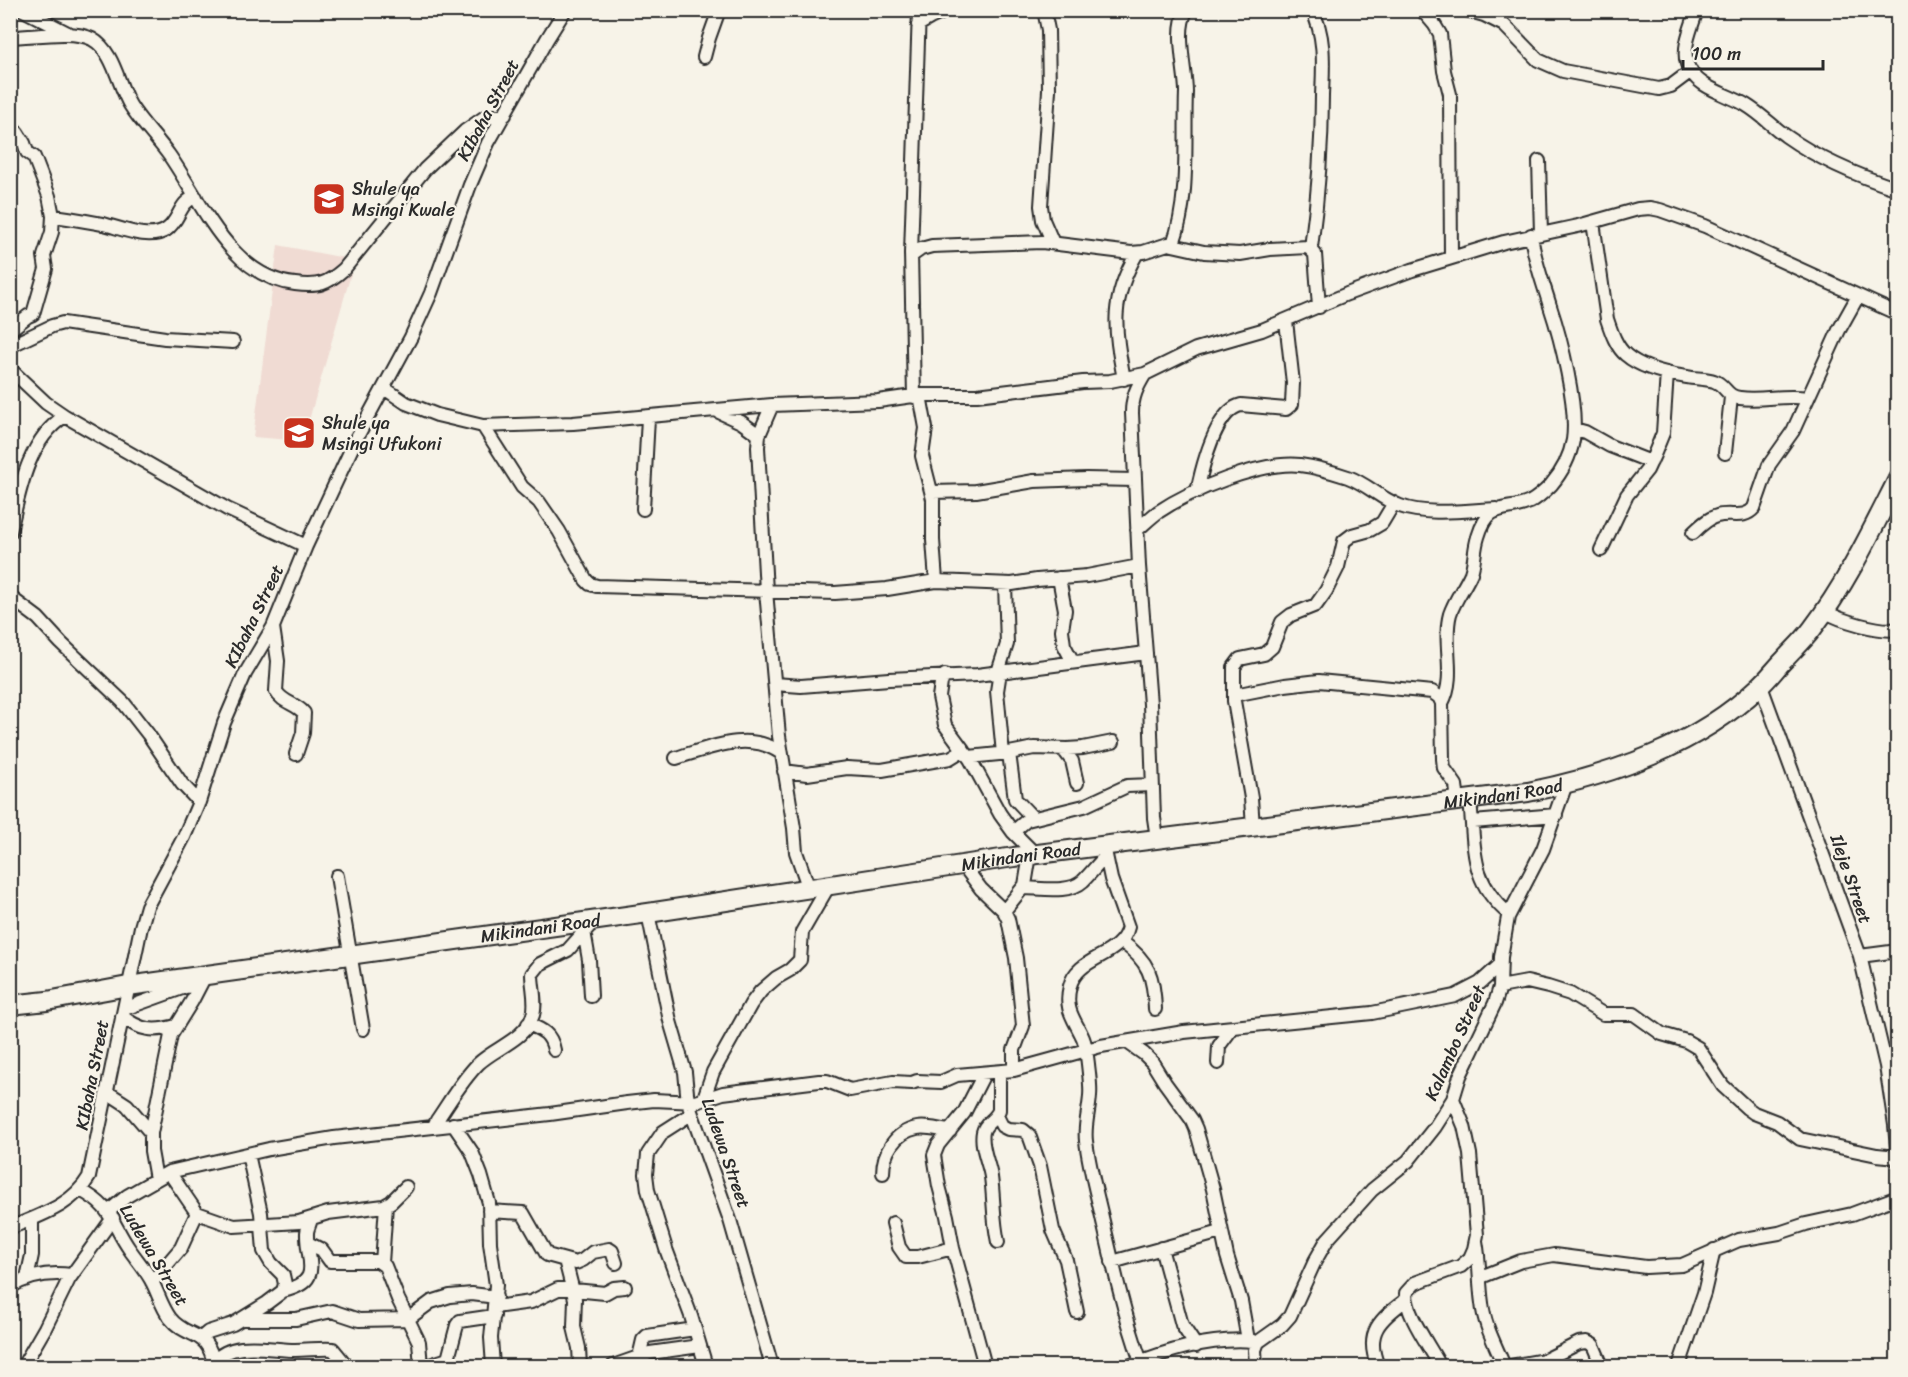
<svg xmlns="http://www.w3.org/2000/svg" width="1908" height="1377" viewBox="0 0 1908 1377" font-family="Sriracha,sans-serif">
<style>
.built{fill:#f0dbd3}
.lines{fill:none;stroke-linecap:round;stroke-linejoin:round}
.minor-casing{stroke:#2b2b2b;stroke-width:16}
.highway-casing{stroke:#2b2b2b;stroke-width:22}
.minor{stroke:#f7f3e8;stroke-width:12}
.highway{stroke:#f7f3e8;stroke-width:18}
.labels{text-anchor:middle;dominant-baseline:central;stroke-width:4.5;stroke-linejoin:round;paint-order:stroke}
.street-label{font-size:18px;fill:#2b2b2b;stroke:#f7f3e8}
.poi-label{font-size:18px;fill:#2b2b2b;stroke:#f7f3e8;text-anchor:start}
</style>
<rect width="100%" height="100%" fill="#f7f3e8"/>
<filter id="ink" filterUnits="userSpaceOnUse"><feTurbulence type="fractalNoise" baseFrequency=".0167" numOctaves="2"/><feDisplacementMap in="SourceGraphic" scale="12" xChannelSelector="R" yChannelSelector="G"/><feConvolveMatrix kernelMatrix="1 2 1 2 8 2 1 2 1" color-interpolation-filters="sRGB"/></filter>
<g filter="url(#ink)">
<!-- built -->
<path class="built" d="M278,245l77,15 -52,181 -50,-4z"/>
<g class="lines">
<!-- minor casing -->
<g class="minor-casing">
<path id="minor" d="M23,10l45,23
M1044,10l4,20 1,60 -8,116 2,14 10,23
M1422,10l12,14 6,10 4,37 6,23 1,164
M1466,10l18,5 20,10 34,35 25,11 96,18 12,-3 20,-15
M1697,10c-5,16 -15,37 -10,54 8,24 41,30 59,41 15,9 26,21 40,31 34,24 72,40 112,53
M918,25l12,-7 18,-8
M10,37c23,0 62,-8 82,2 22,12 26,46 38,66 11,18 27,33 39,50 33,47 61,122 126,129 24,3 32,0 49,-15l81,-100 40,-38 20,-14 20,-2
M704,57l5,-19 10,-28
M1539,161l2,72
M53,216c17,2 33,5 50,8 18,4 46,17 63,6 14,-9 13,-29 30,-33
M1593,222l14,97c4,12 9,28 19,36 15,13 41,19 61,22 8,2 19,1 27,4 12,4 12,16 26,17 23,3 44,-4 68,0
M1173,244c17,-47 11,-102 13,-152 0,-22 -12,-63 1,-82
M1311,248c7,-51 11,-100 11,-152 1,-29 4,-59 -10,-86
M911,256l10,-7 11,-3 110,-4 89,11 12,-1 25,-8 36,8 36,2 30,-5 38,-2 7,7 4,53
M10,330l18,-14 5,-2 13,-45 -2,-13 8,-24 1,-16 -4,-20 -15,-39 -7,-5 -3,-9 -7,-11
M10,346l42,-20 11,-3 102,15 68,4
M10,369l36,34 19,13 162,93 79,37
M1145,374c-8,13 -13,23 -13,39l7,153 11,138 4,114 3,20
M1124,379c-10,-52 -14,-79 13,-126
M384,388l22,15 31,12 46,11 90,-3 199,-18 106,-4 42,-6h57l106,-13 27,-1 35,-7 51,-25 66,-19 85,-36 65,-24 92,-28 74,-16 60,-17 12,-1 10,2 45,16 193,88
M920,395l6,33 -4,28 11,43v41l3,41
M914,397l-3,-144 8,-243
M772,405l-13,30 -1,12 8,144 13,145 15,92 2,24 13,37
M719,412l22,10 18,13
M483,426l39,61 17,15 20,29 27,49 4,4 7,2 238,7 52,-4 49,-8 76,3 25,-4 50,-4 52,-10
M1574,429l11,3 25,14 41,16
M1725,453l6,-56
M932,492l44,-1 58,-10 52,-2 49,1
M1197,492c5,-24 18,-81 44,-87l45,4 6,-5 1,-21 -7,-62
M643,509l5,-91
M1137,530c7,-6 14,-13 21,-18 33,-22 102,-51 142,-47 16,2 33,7 48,12 19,7 33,22 52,29 27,10 68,4 96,3
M10,532c9,-40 18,-93 55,-116
M1693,533c6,-6 15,-15 24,-17 13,-4 27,4 37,-8l15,-43 24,-34 46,-101 19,-34
M1601,550l26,-55 20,-25 7,-15 9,-22 4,-60
M1059,578l6,32 -3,20 2,15 9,17
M10,597l28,21 23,25 62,59 25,32 34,50 17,18
M1824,611c15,9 57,22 74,18
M273,627l5,34 -2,30c6,12 20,12 28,22l-1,20 -7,21
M998,672l9,-28 -2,-60
M1000,672l-3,19 6,63
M945,675l-4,8 -2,14 6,28 25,34 30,55 13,18 22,22
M775,684l26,2 88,-7 88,-4 169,-22
M1761,686l99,270 26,110 9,59 3,37
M1234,695l51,-10 34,-4 113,11 7,5 3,6 1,56 1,9 12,17 2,16
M1442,703c15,-27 0,-60 8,-89 5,-15 15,-27 21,-41 4,-12 3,-24 7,-36 11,-37 27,-24 52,-35 8,-4 15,-11 21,-17 11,-13 19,-28 22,-45 5,-34 -12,-101 -23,-134 -7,-24 -16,-46 -19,-71
M1063,749l9,12 5,22
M1009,753l6,46 18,19
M969,757l40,-4 25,-5 33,1 16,-1 30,-6
M676,758c33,-10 73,-28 105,-5
M784,771l23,3 40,-6 35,2 68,-12 13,-8
M1470,800c5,47 -1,81 39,114
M1473,822l83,-7
M1253,827l-2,-29 -17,-97v-34l6,-8 24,-5 8,-7 10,-25 9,-7 25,-10 10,-14 12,-24 6,-26 8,-6 18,-5 12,-7 12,-20
M1013,832l14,-12 57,-14 43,-20 25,-1
M1104,846l7,33 17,48c-7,31 -51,29 -58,59 -6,24 4,32 13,52 3,7 4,18 5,26 1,10 3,22 2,32 -1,16 -6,29 -4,45 3,25 10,50 16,76 11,48 22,97 39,145
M963,865l18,24 23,22 4,8 8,39 7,68 -9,24v20
M337,876l26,153
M1023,888c18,0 46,6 60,-7 8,-8 15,-17 23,-25
M1004,911l21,-26 5,-30
M648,913l22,108 15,51 3,31 42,117 42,146
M584,931l5,29 2,36
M1122,942c27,19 32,35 33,67
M1860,956l38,-5
M1500,987l27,-5 21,5 22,7 33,20h31l28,20 24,7 12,7 25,38 24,22 7,5 23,9 23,17 77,16 20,2
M124,1009l61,-22 15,-3
M122,1016c18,15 32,16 54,10
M528,1024c15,6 23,10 26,26
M1127,1042l17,12 8,8 13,21 27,37 4,9 17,60 14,67 14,45 7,39
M1218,1063l1,-17 14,-19
M984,1074l-20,39 -26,32 -4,10 5,31 8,30 6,32 32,118
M107,1092l20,13 24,28
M704,1098l9,-26 38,-68 10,-13 15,-13 14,-8 10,-10 2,-28 26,-45
M691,1114l-28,18 -15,22 -2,20 2,16 18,59 25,67 15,50
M997,1116l5,10 6,3 15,1 6,5 11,31 13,64 13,30 11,52
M453,1124l19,28 9,23 8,28 1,40 6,42 -5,53 2,28
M434,1126l3,-6c13,-19 25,-40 41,-56 18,-17 47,-24 55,-49 4,-12 -1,-28 -1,-41l8,-10 28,-14 26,-29
M169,1172l28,41 37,13 65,-4 29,-9 56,-7 7,-4 15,-15
M883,1173c0,-20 12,-41 34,-45 10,-2 22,2 33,3
M156,1179l-5,-28v-18l20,-98 21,-34 13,-25
M80,1190c33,17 31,33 50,60 7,10 15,19 21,30 7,12 10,26 19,38 17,22 39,10 44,48
M109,1211l18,-15 42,-24 100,-23 65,-11 216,-24 77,-11 27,-3 42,2 27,-9 96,-12h8l23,9 43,-8 19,1 5,-2 24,1 16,-7 57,-5 87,-24 83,-14 188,-19 83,-17 25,-13 20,-18
M489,1211l34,2 24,42 29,8 7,-3 10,-8 16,-3 3,2 4,12
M893,1223l6,24 7,10h12l35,-9
M10,1228c30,-13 62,-22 79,-51l52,-250 6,-21 37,-69 15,-35 25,-79 21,-49 28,-47 33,-81 51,-109 54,-100 20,-44 39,-108 18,-42 59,-104 18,-29
M1476,1241c4,21 3,41 6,62 2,22 14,43 22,63
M998,1242c-5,-22 -4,-43 -7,-65 -2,-14 -11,-31 -8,-45 2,-10 13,-12 16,-22v-38
M308,1243l14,7 8,11h48l7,5 13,33 21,43 2,24
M1161,1248l21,77 14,21
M565,1260l10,39 -1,28 5,21 1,18
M1112,1262l109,-30
M382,1263l4,-58
M1481,1277l40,-16 33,-6 92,12 36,-2 57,-25 40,-7 27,-9 46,-10 46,-17
M27,1278l5,-23v-36
M152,1282l29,-34 16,-35
M10,1287c20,-12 39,-15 61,-12
M574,1290l31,3 9,-5 11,-1
M283,1291c42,-10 23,-30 24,-58 0,-4 3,-9 4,-14
M495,1307l36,-5 27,-13h15
M241,1319h55l36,-8 27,9 49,-1 23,-17 19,-6 22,-2 24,3
M201,1338l7,-6 25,-8 34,-21 16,-12 2,-7 -2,-9 -12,-12 -7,-12 -3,-38 -13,-59
M638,1357l8,9
M639,1357l4,-17 4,-4 48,-7
M213,1362c20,-23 56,-12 82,-12 13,0 26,-2 38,-1l14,17
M23,1366l22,-38 24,-49 44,-61
M426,1366l22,-7 9,-34 3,-4 34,-5
M613,1366l37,-13 50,-7
M1129,1366c37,-15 84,-29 124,-25
M1256,1366l-1,-16 3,-8 24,-17 8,-9 25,-55 12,-21 45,-50 36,-29 27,-34 18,-28 7,-23 35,-73 5,-16 1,-30 7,-40 35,-68 23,-65
M1378,1366c-14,-33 2,-47 28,-66
M1440,1366c-10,-20 -34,-50 -34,-73l9,-10 46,-17 9,-8 4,-9 3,-14 -7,-81 -6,-28 -11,-27
M1510,1366l35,-6 34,-17 8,-1 6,3 9,21
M1679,1366l25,-73 10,-43"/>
</g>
<!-- highway casing -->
<g class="highway-casing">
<g id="highway">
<path id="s1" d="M10,1005l37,-4 81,-15 520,-73 366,-56 514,-65c84,-17 169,-46 232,-106 9,-8 16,-18 25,-27 9,-10 19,-19 27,-30 35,-46 60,-99 86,-150"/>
</g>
</g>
<!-- minor -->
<use href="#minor" class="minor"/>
<!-- highway -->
<use href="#highway" class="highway"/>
</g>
</g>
<!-- icons -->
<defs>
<g id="school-square" transform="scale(1.725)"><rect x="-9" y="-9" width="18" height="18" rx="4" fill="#c8321e" stroke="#f7f3e8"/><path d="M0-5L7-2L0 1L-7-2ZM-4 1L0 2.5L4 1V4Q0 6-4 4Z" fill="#fff"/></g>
</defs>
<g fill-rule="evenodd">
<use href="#school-square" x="329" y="199"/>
<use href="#school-square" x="299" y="433"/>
</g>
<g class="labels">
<!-- street labels -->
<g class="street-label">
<text transform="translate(488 110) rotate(-62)">KIbaha Street</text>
<text transform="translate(254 616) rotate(-64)">KIbaha Street</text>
<text stroke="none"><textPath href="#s1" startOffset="1508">Mikindani Road</textPath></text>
<text stroke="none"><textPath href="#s1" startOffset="1022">Mikindani Road</textPath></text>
<text transform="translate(1851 879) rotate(71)">Ileje Street</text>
<text stroke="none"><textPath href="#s1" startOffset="536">Mikindani Road</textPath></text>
<text transform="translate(1455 1043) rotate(-66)">Kalambo Street</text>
<text transform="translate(92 1075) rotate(-79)">KIbaha Street</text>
<text transform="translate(726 1153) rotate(71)">Ludewa Street</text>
<text transform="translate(154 1255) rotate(59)">Ludewa Street</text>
</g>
<!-- poi labels -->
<g class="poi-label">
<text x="352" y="189">Shule ya<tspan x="352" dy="21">Msingi Kwale</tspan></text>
<text x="322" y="423">Shule ya<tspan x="322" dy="21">Msingi Ufukoni</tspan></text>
</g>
</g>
<!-- margin -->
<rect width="1908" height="1377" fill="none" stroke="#f7f3e8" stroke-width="36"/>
<rect x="18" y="18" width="1872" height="1341" fill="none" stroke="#2b2b2b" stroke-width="2" filter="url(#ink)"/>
<!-- scale -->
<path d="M1683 60v9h140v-9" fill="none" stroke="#2b2b2b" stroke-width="3"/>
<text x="1692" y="60" font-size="18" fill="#2b2b2b" stroke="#f7f3e8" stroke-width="4.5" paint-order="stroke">100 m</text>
</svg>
